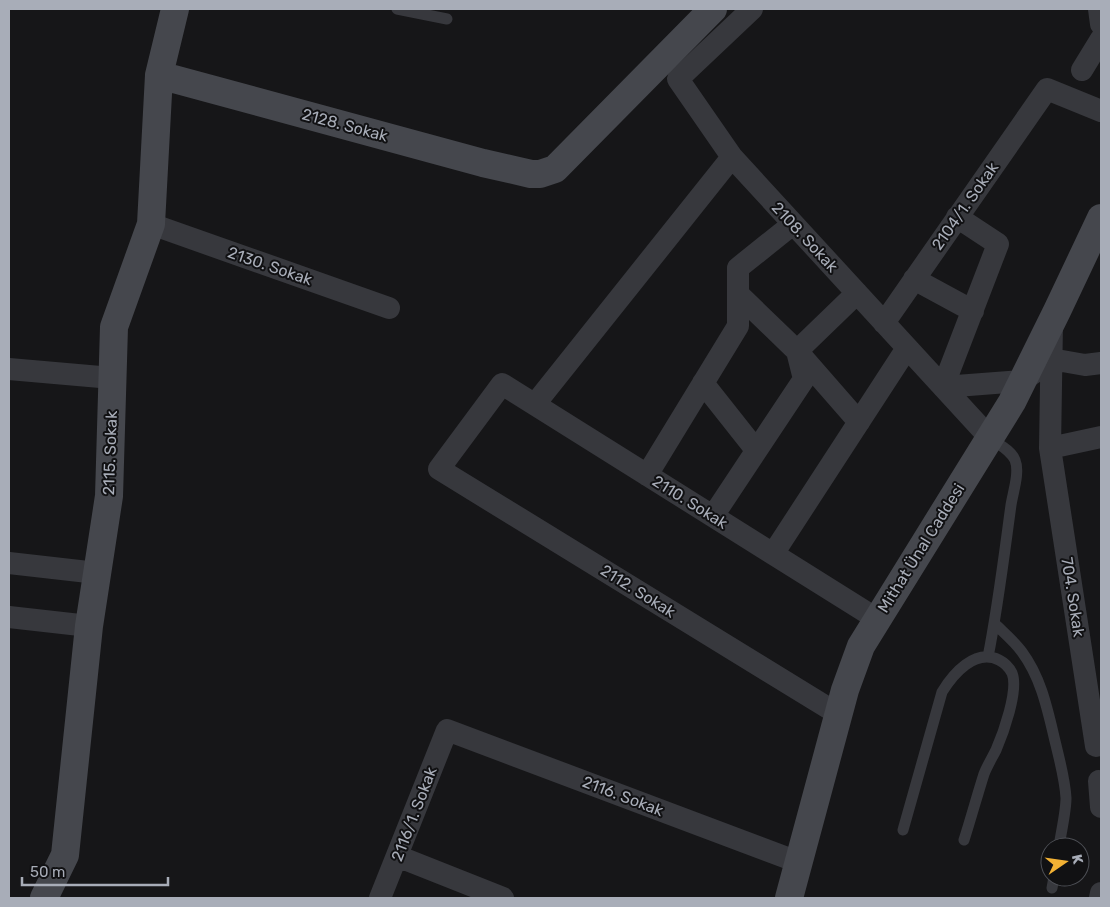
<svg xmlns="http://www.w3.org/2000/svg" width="1110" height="907" viewBox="0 0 1110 907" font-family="Rubik,sans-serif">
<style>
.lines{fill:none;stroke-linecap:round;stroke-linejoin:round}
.lane{stroke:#37383d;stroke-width:11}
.street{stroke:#37383d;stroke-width:22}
.secondary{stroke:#45474d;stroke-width:28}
.labels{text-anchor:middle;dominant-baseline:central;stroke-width:4;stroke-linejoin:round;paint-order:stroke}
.street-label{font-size:16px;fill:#a8adb8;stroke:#111113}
</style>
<rect width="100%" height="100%" fill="#161618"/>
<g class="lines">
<!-- lane -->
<path class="lane" d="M397,9l50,10
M995,624c9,9 19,17 27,28 20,27 26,60 34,93 4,17 9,35 10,53 0,14 -5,34 -7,49
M988,657c10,-51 16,-101 23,-152 2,-13 9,-33 4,-45 -4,-10 -17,-16 -25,-22
M903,830l39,-138c11,-18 33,-44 57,-32 6,3 10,7 13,13 7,17 -9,61 -16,77 -4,8 -9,16 -12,24 -7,22 -13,44 -20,66
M1052,888l2,-11"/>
<!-- street -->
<path class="street" d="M752,9l-74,70 54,78 258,281
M1099,9l2,15
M1082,70l19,-31
M151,224l238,84
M914,279l59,32
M857,293l-60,58 62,71
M884,323l163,-234 54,22
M1052,323l-2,125 46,298
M1051,359l34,6 16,-2
M9,369l103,9
M703,383l53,67
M943,387l55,-143 -41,-27
M943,387l79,-6 13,-9
M535,404l197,-247
M1050,448l51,-11
M647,475l91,-149v-58l55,-44
M713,516l91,-137 -7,-28 -59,-57
M773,554l134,-206
M9,563l88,10
M9,617l80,9
M838,714l-399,-245 63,-85 375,235
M1099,781l2,26
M397,856l106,42
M380,898l67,-168 351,132
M1100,898l1,-5"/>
<!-- secondary -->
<path class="secondary" d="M159,75l324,88 48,11h9l15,-5 158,-160
M44,898l21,-43 24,-229 20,-130 5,-169 37,-103 8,-149 16,-66
M789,898l56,-208 16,-44 151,-244 45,-91 44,-93"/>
</g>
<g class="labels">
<!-- street labels -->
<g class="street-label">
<text transform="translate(345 125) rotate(15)">2128. Sokak</text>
<text transform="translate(965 206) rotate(-55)">2104/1. Sokak</text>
<text transform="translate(805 237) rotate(47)">2108. Sokak</text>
<text transform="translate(270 266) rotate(19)">2130. Sokak</text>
<text transform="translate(110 453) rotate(-88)">2115. Sokak</text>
<text transform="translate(690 502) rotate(32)">2110. Sokak</text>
<text transform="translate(921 548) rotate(-58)">Mithat Ünal Caddesi</text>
<text transform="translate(638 591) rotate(32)">2112. Sokak</text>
<text transform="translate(1073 597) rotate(81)">704. Sokak</text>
<text transform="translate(623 796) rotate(21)">2116. Sokak</text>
<text transform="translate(414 814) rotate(-69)">2116/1. Sokak</text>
</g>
</g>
<!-- border -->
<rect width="1110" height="907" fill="none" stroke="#a8adb8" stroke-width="20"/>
<!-- north arrow -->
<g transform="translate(1065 862) rotate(77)"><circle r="24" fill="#111113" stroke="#4d4f55"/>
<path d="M0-4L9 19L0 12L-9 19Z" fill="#f2b134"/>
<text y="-8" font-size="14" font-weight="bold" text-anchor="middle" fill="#a8adb8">K</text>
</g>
<!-- scale -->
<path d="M22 877v8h146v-8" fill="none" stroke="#a8adb8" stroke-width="2.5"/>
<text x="30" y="877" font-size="15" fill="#a8adb8" stroke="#111113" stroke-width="4" paint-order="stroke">50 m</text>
</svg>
